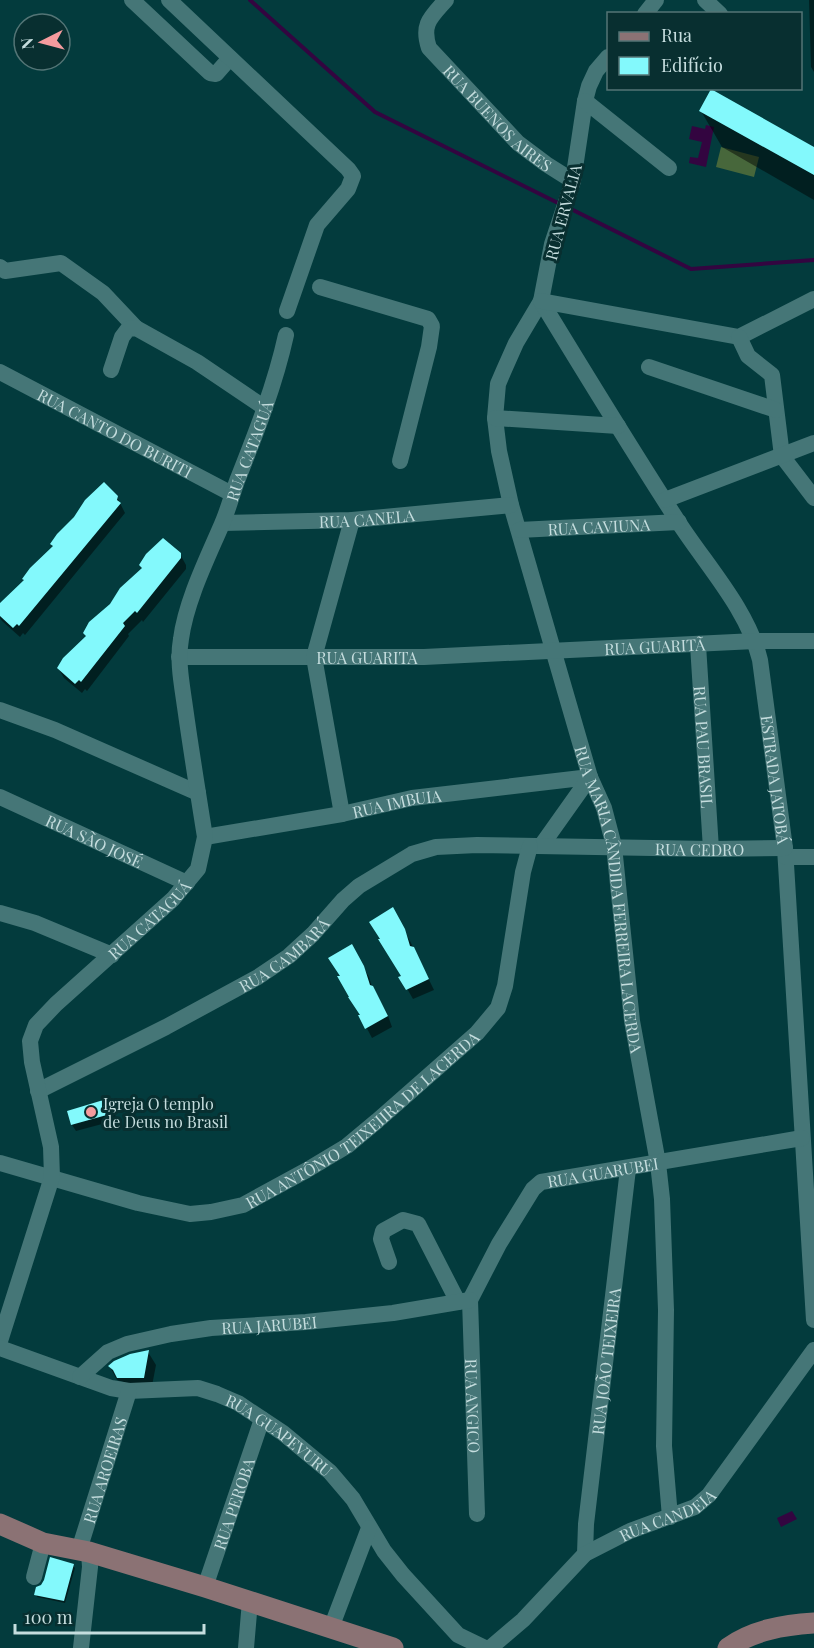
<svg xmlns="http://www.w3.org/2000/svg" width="814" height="1648" viewBox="0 0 814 1648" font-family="'Playfair Display',serif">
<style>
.green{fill:#47673b}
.water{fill:#330540}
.shadow{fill:#0007}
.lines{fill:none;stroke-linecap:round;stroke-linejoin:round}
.stream{stroke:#330540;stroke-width:4}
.building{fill:#83f9fc}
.minor{stroke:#457677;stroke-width:16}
.major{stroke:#8b7274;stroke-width:21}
.poi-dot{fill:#f59b9e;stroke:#082f30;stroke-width:2}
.labels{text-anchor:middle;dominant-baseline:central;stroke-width:6;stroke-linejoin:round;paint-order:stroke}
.street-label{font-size:16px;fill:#c5ddde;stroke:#082f30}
.poi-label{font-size:16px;fill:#c5ddde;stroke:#082f30;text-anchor:start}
</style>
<rect width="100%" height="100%" fill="#033b3d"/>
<!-- green -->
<path class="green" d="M721,147l38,10 -5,20 -38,-10z"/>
<!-- water -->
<path class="water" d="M706,125l8,2 -8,40 -17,-4 1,-6 8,1 4,-16 -13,-3 3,-13 13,3z
M792,1511l5,8 -16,8 -4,-9z"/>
<!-- shadow -->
<path class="shadow" d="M809,0h5v72l-3,-5z
M701,111l113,37v52l-92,-53z
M117,497l8,16 -100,122 -2,-2 -3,4 -18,-16 -2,-3v-12l25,-25 29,-33 -2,-4z
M180,554l6,11v4l-43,53 -1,-2 -14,14 1,2 -42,55 -2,-2 -3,4 -18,-15 -6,-10 29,-31 24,-33 32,-35 -3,-4z
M392,909l18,32 24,49 -21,9 -12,-21 2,-1z
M351,946l18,31 3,10 15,26 5,14 -20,11 -9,-17z
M109,1099l8,21 -41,11 -4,-6z
M148,1352l8,13 -5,26 -34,-11 -7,-13z
M73,1566l2,2 -10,35 -28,-6 -1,-3z"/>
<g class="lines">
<!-- stream -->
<path class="stream" d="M250,0l125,112 185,92
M569,208l122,61 123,-9"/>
</g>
<!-- building -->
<path class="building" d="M711,89l103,58v28l-115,-64z
M104,482l14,14 -1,4 4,3 -102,123 -2,-2 -4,4 -13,-12v-13l24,-23 -2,-1 8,-11 23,-22 -3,-2 7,-10 17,-17 11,-17z
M163,538l18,15v5l-44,55 -2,-2 -12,12 2,3 -44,56 -2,-2 -4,4 -18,-16 6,-10 23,-22 -3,-3 6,-11 21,-18 10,-16 22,-20 -3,-3 7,-11z
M393,907l12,22 5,17 4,1 15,32 -23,11 -8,-13 3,-1 -23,-37h2l-11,-17z
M352,944l12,22 6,19 3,1 15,30 -23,13 -7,-14h2l-12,-18h1l-12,-21h3l-12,-18z
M110,1098l4,15 -43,12 -4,-14z
M149,1350l-5,28h-27l-4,-8 -5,-4 6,-5 16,-7z
M50,1557l24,7 -10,37 -30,-6 2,-8 5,-2 3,-5z"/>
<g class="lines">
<!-- minor -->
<g class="minor">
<path d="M132,0l78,73 6,1 14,-16"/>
<path d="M169,0l179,169 5,7 -5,13 -31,36 -30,86"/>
<path id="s1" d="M446,0c-15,17 -25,24 -17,48l89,95 28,21 27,17"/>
<path d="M705,0l15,14"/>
<path d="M645,14l11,-14"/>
<path id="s2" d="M608,57l-12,14 -7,15 -4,15 -12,80 -21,63 -11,57 -25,42 -12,27 -6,14 -3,34 4,33 12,54 79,272 14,31 10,38 18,175 26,142 4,36 4,111 -2,136 6,71"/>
<path d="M585,101l84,67"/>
<path d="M0,267l5,4 56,-8 42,30 33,35"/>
<path d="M320,287l108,32 4,7 -3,21 -29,114"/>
<path id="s3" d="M541,301c45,74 91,149 138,222 28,43 69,87 81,137l25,188 29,472"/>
<path d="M541,301l198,36 75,-38"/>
<path d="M739,337l9,19 24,19 10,81 32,42"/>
<path d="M649,367l127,43"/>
<path d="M111,370l11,-33 6,-8 8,-1 61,34 68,46"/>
<path id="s4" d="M0,372l232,122"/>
<path d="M495,418l123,8"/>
<path d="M665,500l149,-57"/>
<path id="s5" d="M223,523l129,-3 159,-15"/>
<path id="s6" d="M519,530l160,-8"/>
<path id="s7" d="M698,645l13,204"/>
<path id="s8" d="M179,657h245l331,-16h59"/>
<path d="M0,710l55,20 143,63"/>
<path id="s9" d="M0,797l187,86"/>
<path d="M342,814l-28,-157 38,-137"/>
<path id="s10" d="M205,837l137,-23 70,-16 178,-21"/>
<path d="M541,846l49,-69"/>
<path d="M786,857h28"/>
<path d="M0,913l35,10 77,32"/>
<path id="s11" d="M38,1091l128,-64 92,-50 31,-21 24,-22 30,-34 16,-14 53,-32 24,-7 41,-2 234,4 74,-1"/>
<path id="s12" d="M0,1163l138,40 52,11 21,-2 32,-7 64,-35 40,-24 30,-25 100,-88 21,-25 7,-22 18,-114 7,-26"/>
<path d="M389,1262l-8,-23 2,-8 20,-11 15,4 40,78"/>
<path id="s13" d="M470,1300l29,-56 34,-55 8,-7 261,-44"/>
<path id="s14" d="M470,1300l7,214"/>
<path id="s15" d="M0,1341l52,-164 -1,-30 -19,-85 -2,-21 6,-16 20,-21 117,-105 25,-30 7,-32c-7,-44 -14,-87 -20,-130 -3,-22 -8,-46 -4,-68 5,-38 26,-80 41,-115 6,-14 10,-29 15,-43 19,-48 38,-96 49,-146"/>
<path id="s16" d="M0,1348l111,40 18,3 69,-3 19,6 21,9 45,30 47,39 23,27 31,52 19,24 55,60 27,13"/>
<path id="s17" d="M80,1377l28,-25 19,-8 44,-10 40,-6 95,-6 87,-9 77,-13"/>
<path id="s18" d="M79,1550l50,-159"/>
<path id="s19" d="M585,1554l1,-30 42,-355"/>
<path d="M34,1577l9,-34"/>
<path id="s20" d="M205,1587l57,-168"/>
<path d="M331,1628l38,-100"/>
<path d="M81,1648l9,-81 -1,-15"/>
<path d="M246,1648l4,-47"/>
<path id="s21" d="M490,1648l33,-28 62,-66 45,-23 65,-24 14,-12 105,-145"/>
</g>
<!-- major -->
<path class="major" d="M0,1524l43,19 46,9 116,35 188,61
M728,1648c25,-18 56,-23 86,-25"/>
</g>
<!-- markers -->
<circle class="poi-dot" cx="91" cy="1112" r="6"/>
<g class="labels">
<!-- street labels -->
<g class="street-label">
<text stroke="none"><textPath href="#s1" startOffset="153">RUA BUENOS AIRES</textPath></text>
<text transform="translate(563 212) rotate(-75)">RUA ERVALIA</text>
<text stroke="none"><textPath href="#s4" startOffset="130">RUA CANTO DO BURITI</textPath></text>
<text stroke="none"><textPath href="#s15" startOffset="986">RUA CATAGUÁ</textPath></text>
<text stroke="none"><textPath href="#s5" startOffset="144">RUA CANELA</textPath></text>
<text stroke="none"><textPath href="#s6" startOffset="80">RUA CAVIUNA</textPath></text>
<text stroke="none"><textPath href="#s8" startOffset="476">RUA GUARITÃ</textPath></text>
<text stroke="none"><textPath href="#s8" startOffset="188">RUA GUARITA</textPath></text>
<text stroke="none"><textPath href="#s7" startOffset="102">RUA PAU BRASIL</textPath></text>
<text stroke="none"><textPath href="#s3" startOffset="542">ESTRADA JATOBÁ</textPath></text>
<text stroke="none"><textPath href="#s10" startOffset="195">RUA IMBUIA</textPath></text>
<text stroke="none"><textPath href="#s9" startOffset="104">RUA SÃO JOSÉ</textPath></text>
<text stroke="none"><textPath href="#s11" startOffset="735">RUA CEDRO</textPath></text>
<text stroke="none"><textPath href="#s2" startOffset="880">RUA MARIA CÂNDIDA FERREIRA LACERDA</textPath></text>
<text stroke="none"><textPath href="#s15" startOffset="482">RUA CATAGUÁ</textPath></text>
<text stroke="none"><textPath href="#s11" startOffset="282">RUA CAMBARÁ</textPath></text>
<text stroke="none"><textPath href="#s12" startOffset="398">RUA ANTÔNIO TEIXEIIRA DE LACERDA</textPath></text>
<text stroke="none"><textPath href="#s13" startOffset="201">RUA GUARUBEI</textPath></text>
<text stroke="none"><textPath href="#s17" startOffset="202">RUA JARUBEI</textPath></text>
<text stroke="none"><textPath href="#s19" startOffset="194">RUA JOÃO TEIXEIRA</textPath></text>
<text stroke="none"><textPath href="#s14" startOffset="106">RUA ANGICO</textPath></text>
<text stroke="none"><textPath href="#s16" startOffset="300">RUA GUAPEVURU</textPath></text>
<text stroke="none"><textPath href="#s18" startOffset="84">RUA AROEIRAS</textPath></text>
<text stroke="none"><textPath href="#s20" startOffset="88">RUA PEROBA</textPath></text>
<text stroke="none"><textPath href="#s21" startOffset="225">RUA CANDEIA</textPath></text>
</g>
<!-- poi labels -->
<g class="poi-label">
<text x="103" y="1103">Igreja O templo<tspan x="103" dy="18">de Deus no Brasil</tspan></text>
</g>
</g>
<!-- legend -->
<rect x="607" y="12" width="195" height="78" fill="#082f30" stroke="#547576" stroke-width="1.5"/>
<rect x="619" y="32" width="30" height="9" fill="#8b7274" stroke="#547576" stroke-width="1.5"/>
<text x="661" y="42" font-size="18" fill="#c5ddde">Rua</text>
<rect x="619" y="57" width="30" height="18" fill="#83f9fc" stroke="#547576" stroke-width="1.5"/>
<text x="661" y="72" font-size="18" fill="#c5ddde">Edifício</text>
<!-- north arrow -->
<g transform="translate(42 42) rotate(264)"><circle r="28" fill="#082f30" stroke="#547576" stroke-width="1.5"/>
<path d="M0-4.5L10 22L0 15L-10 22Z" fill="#f59b9e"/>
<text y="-9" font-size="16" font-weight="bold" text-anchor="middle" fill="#c5ddde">N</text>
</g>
<!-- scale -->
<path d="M15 1624v9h189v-9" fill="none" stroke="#c5ddde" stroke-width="3"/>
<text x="24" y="1624" font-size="18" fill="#c5ddde" stroke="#082f30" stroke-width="4.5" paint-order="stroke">100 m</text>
</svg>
